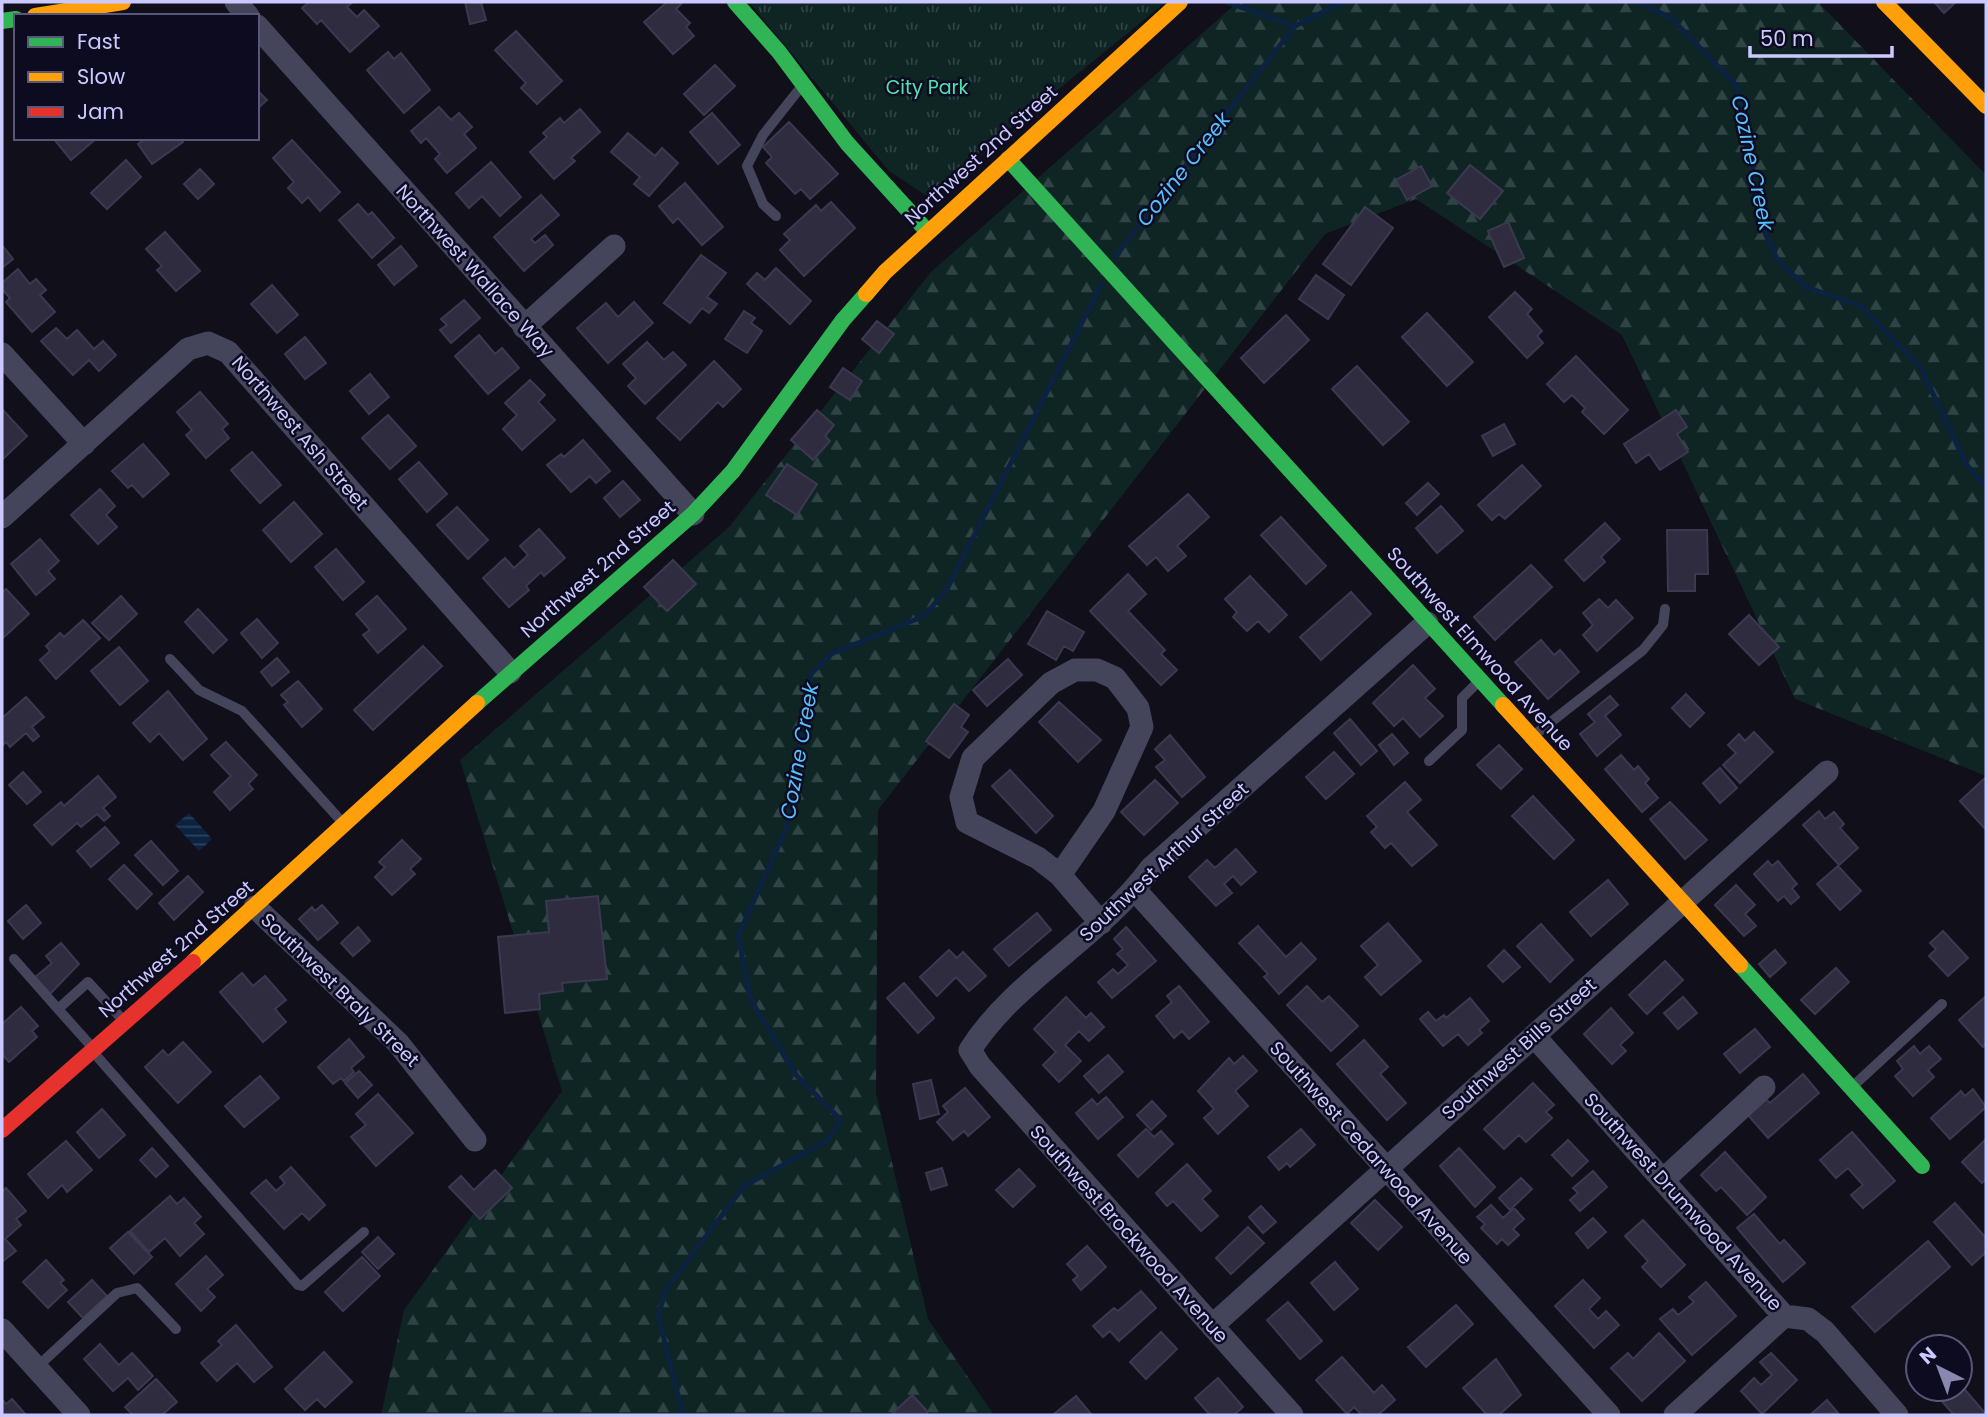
<svg xmlns="http://www.w3.org/2000/svg" width="1988" height="1417" viewBox="0 0 1988 1417" font-family="Poppins,sans-serif">
<style>
.forest{fill:url(#forest-firs)}
.park{fill:url(#park-tufts)}
.water{fill:url(#water-rules)}
.lines{fill:none;stroke-linecap:round;stroke-linejoin:round}
.stream{stroke:#0b2340;stroke-width:5}
.building{fill:#2e2c3e;stroke:#3b3950;stroke-width:2}
.lane{stroke:#44455b;stroke-width:10}
.street{stroke:#44455b;stroke-width:23}
.fast{stroke:#30b455;stroke-width:16}
.slow{stroke:#ff9f0a;stroke-width:16}
.jam{stroke:#e5322d;stroke-width:16}
.labels{text-anchor:middle;dominant-baseline:central;stroke-width:5;stroke-linejoin:round;paint-order:stroke}
.park-label{font-size:19px;fill:#52e2b2;stroke:#0d0b1f}
.street-label{font-size:19px;fill:#cbc9ff;stroke:#0d0b1f}
.water-label{font-size:21px;font-style:italic;fill:#57bfff;stroke:#0d0b1f}
</style>
<defs>
<pattern id="forest-firs" width="22" height="20" patternUnits="userSpaceOnUse" patternTransform="scale(1.75)"><rect width="22" height="20" fill="#0e2524"/><path d="M5 1l3.5 6h-7zM16 11l3.5 6h-7z" fill="#304345"/></pattern>
<pattern id="park-tufts" width="24" height="20" patternUnits="userSpaceOnUse" patternTransform="scale(1.75)"><rect width="24" height="20" fill="#0e2524"/><path d="M3 7l-1-3M5 7V3M7 7l1-3M15 17l-1-3M17 17v-4M19 17l1-3" fill="none" stroke="#304345"/></pattern>
<pattern id="water-rules" width="6" height="5" patternUnits="userSpaceOnUse" patternTransform="scale(1.75)"><rect width="6" height="5" fill="#0b2340"/><path d="M0 2.5h6" fill="none" stroke="#2d425d"/></pattern>
</defs>
<rect width="100%" height="100%" fill="#100f1a"/>
<!-- forest -->
<path class="forest" d="M1238,2h580l168,173v601l-191,-77 -173,-364 -206,-136 -91,35 -447,576 -2,283 52,226 66,96h-613l23,-105 158,-219 -102,-331 269,-233 202,-255z"/>
<!-- park -->
<path class="park" d="M749,2h417l-239,194 -38,-25z"/>
<!-- water -->
<path class="water" d="M189,813l23,26 -13,12 -24,-26z"/>
<g class="lines">
<!-- stream -->
<path class="stream" d="M1226,2l69,24
M1638,2l33,16 66,68 24,138 17,37 28,26 55,19 60,62 45,96 20,23
M1116,255l179,-229 48,-24
M683,1415l-25,-100 9,-27 77,-102 83,-45 14,-21 -44,-44 -46,-76 -13,-64 48,-107 25,-155 20,-20 93,-38 23,-27 154,-304"/>
</g>
<!-- building -->
<path class="building" d="M309,2h44l-6,5 10,10 7,-7 15,16 -29,26 -29,-32 -4,4 -15,-16z
M465,2h16l5,18 -16,4z
M667,2l15,1 -6,6 14,14 -4,4 8,9 -21,18 -29,-32z
M1934,2h22l-12,11z
M516,31l46,50 -25,23 -16,-16 5,-5 -31,-33z
M388,52l6,7 7,-6 29,37 -26,23 -37,-43z
M715,65l20,21 -31,29 -20,-21z
M257,90l10,10 -10,9z
M439,107l12,13 8,-7 13,14 -8,7 12,14 -29,25 -12,-14 5,-5 -14,-16 -5,5 -10,-12z
M580,109l20,23 -29,26 4,3 -21,18 -24,-27 17,-15 -4,-4 17,-15 4,5z
M712,113l28,32 -22,19 -28,-32z
M789,122l49,52 -28,25 -9,-10 -6,5 -29,-31 6,-6 -9,-10z
M628,133l27,23 7,-8 16,15 -29,33 -15,-12 6,-7 -29,-25z
M53,138h44l-26,22z
M146,138h34l3,4 -31,22 -14,-20z
M292,140l48,52 -20,19 -12,-14 -6,6 -14,-15 6,-6 -21,-24z
M126,160l15,17 -34,32 -16,-16z
M491,162l30,35 -21,19 -18,-20 -13,12 -13,-15z
M1470,165l33,26 -23,28 -33,-26z
M1421,166l11,20 -25,14 -11,-20z
M200,169l14,15 -16,15 -14,-15z
M685,183l38,44 -21,18 -24,-27 -5,5 -14,-17z
M541,195l18,20 -28,24 4,4 10,-8 8,10 -29,26 -30,-34z
M831,202l24,26 -51,48 -24,-26 10,-10 -6,-6 32,-29 5,6z
M358,204l10,11 4,-3 22,26 -22,20 -33,-38z
M1365,207l28,21 -42,57 -28,-21z
M1508,222l16,36 -20,9 -16,-36z
M165,232l35,39 -24,20 -19,-21 5,-4 -16,-17z
M2,245l11,14 -11,9z
M401,246l16,20 -23,19 -16,-20z
M701,255l25,18 -19,24 10,7 -8,9 -7,-5 -12,15 -26,-20z
M776,268l35,33 -21,23 -43,-40 10,-11 8,7z
M18,269l12,15 6,-5 10,11 -6,5 15,17 -23,20 -26,-30 4,-4 -8,-9v-6z
M1316,275l28,20 -16,24 -29,-20z
M272,285l26,30 -21,18 -26,-29z
M1515,292l17,17 -5,5 15,17 -5,5 6,7 -16,15 -38,-41z
M464,300l16,18 -29,25 -11,-13 7,-5 -6,-6z
M634,302l19,21 -45,40 -31,-35 29,-25 12,14z
M744,311l11,7 -4,5 11,8 -15,22 -22,-14z
M1427,313l46,49 -26,24 -45,-49z
M1286,315l23,25 -45,43 -23,-25z
M877,321l17,13 -15,19 -17,-14z
M56,328l11,11 10,-9 17,19 9,-8 13,14 -17,16 -10,-11 -16,15 -32,-34z
M479,335l16,19 7,-6 17,20 -31,26 -33,-38z
M305,337l21,26 -21,16 -20,-25z
M647,342l17,18 9,-8 13,13 -41,39 -17,-18 8,-8 -13,-14z
M1576,356l52,54 -24,24 -22,-22 3,-4 -13,-13 -8,7 -17,-18z
M714,361l27,28 -18,18 -5,-5 -38,38 -23,-22z
M1357,366l52,56 -26,23 -51,-56z
M843,368l19,13 -12,19 -20,-13z
M370,374l19,23 -20,17 -19,-23z
M530,380l15,15 -7,7 17,18 -33,30 -19,-21 14,-14 -12,-12z
M200,392l28,32 -6,5 7,9 -23,20 -20,-23 6,-5 -15,-18z
M2,409l25,27 -25,24z
M817,410l17,15 -9,11 5,5 -17,19 -22,-20z
M1676,410l11,17 -10,7 11,18 -28,18 -11,-16 -13,9 -12,-19z
M388,415l28,31 -26,23 -28,-31z
M1504,424l11,20 -22,12 -11,-20z
M583,440l27,31 -14,12 -6,-7 -19,16 -24,-27 14,-11 3,3z
M143,444l26,30 -26,23 -11,-12 -4,3 -16,-17z
M252,452l29,33 -21,18 -29,-33z
M419,462l28,32 -20,18 -28,-33z
M787,464l30,20 -20,31 -31,-20z
M1522,465l19,21 -36,33 -6,-5 -7,6 -14,-15z
M623,481l17,19 -20,17 -16,-19z
M1428,483l11,11 -22,21 -11,-12z
M100,489l15,17 -9,9 11,12 -19,17 -27,-29z
M1188,494l21,23 -32,29 9,10 -18,15 -12,-14 -9,8 -18,-19z
M294,502l28,32 -31,28 -28,-32z
M1441,506l22,25 -26,22 -21,-25z
M457,507l31,33 -20,19 -31,-34z
M1281,517l45,49 -20,18 -45,-49z
M1605,523l15,16 -19,18 4,5 -21,19 -19,-21z
M539,529l26,29 -21,18 -3,-4 -15,14 3,4 -20,17 -26,-29 22,-20 9,10 14,-13 -8,-9z
M1667,530h40l1,44h-13v17h-27z
M40,539l19,22 -11,10 7,8 -19,16 -25,-31z
M336,549l28,33 -21,18 -28,-33z
M673,560l23,24 -29,27 -23,-24z
M1531,565l21,22 -57,53 -21,-23z
M1128,574l18,20 -18,17 37,39 -4,4 16,16 -16,15 -71,-74z
M1250,576l37,39 -18,17 -11,-11 -11,10 -14,-14 4,-5 -12,-13z
M6,589l23,25 -25,23 -2,-2v-42z
M1351,592l20,22 -50,46 -21,-23z
M121,596l16,18 -28,26 -17,-17z
M377,596l29,33 -28,24 -15,-18 7,-5 -14,-16z
M1599,599l9,9 8,-8 17,18 -36,33 -14,-16 10,-10 -10,-12z
M198,609l29,31 -14,13 -28,-31z
M1047,611l37,21 -11,19 -9,-5 -8,14 -28,-16z
M1749,615l30,32 -20,18 -30,-31z
M257,619l21,24 -16,15 -21,-25z
M83,620l17,18 -44,41 -16,-19 10,-9 -4,-5 14,-13 4,4z
M1541,640l13,15 6,-5 19,22 -31,27 -33,-37z
M423,646l19,20 -69,64 -19,-20z
M119,647l29,34 -28,24 -29,-34z
M277,658l12,14 -17,14 -11,-14z
M1008,659l14,16 -35,31 -14,-16z
M1413,665l22,24 -10,9 18,18 -23,21 -17,-19 -9,8 -21,-23z
M298,681l24,28 -20,18 -18,-22 4,-3 -7,-7z
M168,691l39,48 -24,21 -24,-27 -9,9 -17,-19z
M1686,694l18,19 -14,14 -18,-19z
M1610,696l8,9 -13,11 16,19 -24,21 -17,-22 15,-12 -7,-8z
M26,697l18,20 -12,10 7,9 -6,5 -7,-8 -16,14 -4,-5 -4,4v-28z
M1059,702l42,38 -23,22 -39,-40z
M954,704l15,11 -8,12 7,5 -19,26 -23,-17z
M1350,719l27,32 -16,14 -27,-32z
M1754,732l19,20 -33,31 -17,-18 13,-12 -8,-8 11,-11 6,7z
M1392,734l16,19 -14,12 -15,-20z
M1170,735l35,42 -23,20 -26,-30 9,-7 -10,-11z
M226,742l31,33 -9,9 5,5 -23,21 -16,-18 17,-16 -20,-21z
M1499,745l23,24 -21,20 -24,-24z
M1334,752l20,22 -28,25 -20,-22z
M1621,755l13,15 4,-4 11,13 -4,4 13,15 -16,14 -37,-43z
M1720,768l17,20 -17,15 -17,-20z
M1010,770l43,46 -17,17 -44,-47z
M23,772l18,20 -14,12 -18,-19z
M98,776l18,21 -13,11 7,8 -6,5 -7,-7 -16,13 -4,-4 -25,22 -18,-20 27,-23 3,4z
M1986,777v53l-26,-29z
M1155,780l23,23 -34,32 -23,-23z
M1405,782l16,18 -14,12 30,33 -25,21 -21,-23 -6,5 -14,-16 6,-5 -10,-11z
M1533,796l41,44 -20,19 -42,-43z
M1670,802l37,38 -22,19 -35,-40z
M1819,811l6,8 9,-7 10,12 -4,4 18,20 -19,17 -36,-40z
M105,827l14,16 -28,24 -14,-16z
M402,840l19,19 -11,10 5,5 -23,21 -17,-18 10,-10 -6,-5z
M151,841l27,30 -15,14 -28,-30z
M1236,849l20,23 -15,13 -8,-9 -9,8 8,9 -16,13 -27,-29 18,-17 8,8z
M1768,861l4,5 6,-5 19,23 -5,4 7,9 -8,7 -7,-8 -6,5 -24,-27z
M124,865l28,29 -15,15 -28,-30z
M1838,866l23,25 -21,19 -23,-26z
M188,876l15,16 -29,28 -15,-17z
M1608,880l20,24 -37,32 -21,-24z
M1736,885l19,20 -10,9 11,12 -12,10 -29,-31z
M598,896l9,83 -45,4 1,8 -24,3 1,15 -35,4 -7,-76 51,-5 -3,-31z
M26,905l15,18 -18,16 -15,-18z
M322,905l16,18 -20,17 -19,-21 13,-12 3,4z
M1037,913l14,17 -42,36 -15,-17z
M1388,923l33,38 -40,34 -16,-18 13,-12 -17,-19z
M1541,924l32,36 -23,22 -33,-36z
M1258,926l28,31 15,-14 15,16 -37,35 -15,-17 4,-3 -29,-31z
M358,927l12,14 -17,15 -12,-13z
M1126,927l30,34 -44,37 -14,-16 15,-13 5,5 10,-9 -11,-11 6,-5 -9,-10z
M1943,931l25,27 -20,18 -19,-20 7,-7 -6,-6z
M61,943l18,21 -29,30 -15,-17 17,-14 -6,-7z
M949,950l8,8 6,-6 23,24 -17,15 -13,-14 -19,19 -17,-19z
M1504,950l16,17 -17,15 -15,-16z
M1775,950l11,13 -16,14 -11,-13z
M1665,961l18,19 -36,34 -18,-19z
M1836,968l13,14 -34,32 -14,-14z
M242,973l11,13 12,-10 21,24 -11,9 11,13 -23,20 -43,-50z
M904,983l30,35 -16,15 -31,-35z
M1179,986l30,36 -20,17 -7,-8 -8,7 -18,-22 16,-14 -5,-6z
M1307,986l15,16 7,-6 29,30 -27,25 -44,-46z
M1986,996v48l-3,3 -24,-27z
M1066,997l20,21 5,-5 13,14 -15,14 -10,-10 -14,14 16,16 -22,21 -16,-17 13,-13 -22,-23z
M1683,997l14,16 -19,16 -14,-16z
M1470,998l19,23 -10,9 3,3 -14,12 -10,-11 -15,12 -23,-27 8,-7 8,9 8,-6 2,3z
M21,1007l17,19 -6,5 5,6 -28,25 -7,-8v-30z
M1611,1008l22,25 -13,12 6,6 -14,13 -28,-30z
M1755,1029l15,18 -30,26 -16,-19z
M349,1039l15,18 -13,11 3,4 -10,9 -3,-3 -8,6 -15,-17z
M1364,1040l24,27 -8,7 26,29 -19,17 -50,-56z
M183,1042l28,30 -33,31 -33,-36 18,-17 5,6z
M1914,1046l6,8 9,-8 12,13 -13,11 6,7 -21,19 -18,-20 8,-7 -6,-8z
M1108,1055l15,17 -24,21 -15,-17z
M1243,1056l14,15 -22,20 13,15 -30,28 -14,-16 10,-9 -16,-18 31,-33 5,6z
M359,1071l13,14 -14,13 -13,-15z
M1803,1074l16,19 -51,45 -20,-23 18,-16 4,4z
M260,1076l19,22 -35,29 -19,-21z
M931,1080l8,34 -19,5 -7,-35z
M1533,1083l21,22 -8,7 6,6 -26,24 -7,-7 -15,14 -20,-20z
M965,1088l25,29 -22,19 -4,-5 -11,9 -16,-18 11,-10 -5,-6z
M1973,1089l13,18 -36,32 -19,-21 30,-27 4,5z
M378,1094l35,39 -37,33 -25,-29 15,-12 -10,-11z
M1106,1097l17,20 -25,22 -22,-26 16,-14 5,6z
M1152,1101l14,15 -15,14 -14,-15z
M102,1109l23,26 -26,23 -22,-26z
M1146,1129l8,8 7,-6 12,13 -35,33 -20,-22z
M1301,1129l14,16 -25,22 -3,-4 -8,7 -11,-13z
M1852,1132l43,49 -32,27 -12,-13 12,-10 -15,-17 -12,10 -16,-18z
M1986,1139v40l-4,4 -20,-21z
M1568,1140l20,21 -16,15 -20,-21z
M66,1141l26,29 -25,22 -5,-7 -14,13 -20,-24z
M152,1148l16,18 -12,11 -16,-17z
M1459,1148l36,39 -20,20 -35,-41z
M1725,1152l41,45 -19,18 -26,-28 -5,4 -15,-16z
M1187,1164l24,27 -9,8 16,17 -17,15 -28,-30 -6,5 -11,-13z
M291,1167l34,38 -16,15 -7,-7 -18,16 -33,-36 15,-13 10,11 9,-8 -5,-6z
M942,1168l5,17 -16,5 -5,-17z
M1019,1169l16,17 -22,21 -17,-17z
M495,1170l17,18 -32,31 -31,-32 12,-11 13,14z
M1593,1171l14,16 -27,24 -10,-11 8,-7 -5,-5z
M1521,1178l11,11 -22,21 -11,-12z
M6,1188l20,23 -10,8 5,6 -16,14 11,12 -14,11v-70z
M170,1196l7,8 7,-6 17,19 -7,6 10,11 -24,22 -15,-18 -16,14 -19,-21z
M1375,1200l27,27 -24,23 -27,-27z
M1955,1203l31,35v14l-14,13 -38,-43z
M1491,1205l12,13 11,-10 10,11 -11,10 6,6 -11,10 -6,-6 -5,5 -16,-16 4,-4 -8,-7z
M1261,1206l15,16 -13,11 -14,-16z
M1754,1214l26,30 4,-4 21,23 -22,19 -46,-54z
M1593,1218l13,14 -18,16 -12,-15z
M1643,1220l42,45 -24,22 -19,-20 6,-6 -23,-25z
M1248,1227l16,16 -33,31 -15,-16z
M128,1232l24,25 -18,17 -24,-26z
M378,1237l16,17 -16,15 -16,-17z
M1928,1241l22,26 -75,65 -23,-25z
M1087,1246l19,21 -25,23 -8,-10 5,-4 -11,-12z
M206,1256l17,19 -16,14 8,8 -14,14 -25,-27z
M362,1257l18,19 -37,35 -18,-19z
M46,1260l18,20 -4,3 7,7 -19,18 -25,-26z
M1335,1262l23,27 -24,21 -23,-27z
M92,1280l15,16 -24,22 -15,-16z
M1583,1280l17,18 -11,11 9,10 8,-8 13,14 -25,23 -39,-42z
M1706,1282l30,34 -44,39 -32,-36 13,-10 5,6 16,-13 -5,-5z
M1141,1291l15,17 -37,33 -9,-10 -7,6 -10,-11 21,-18 4,3z
M1288,1302l34,39 -22,18 -33,-39z
M1456,1305l17,19 -47,43 -18,-20z
M236,1325l36,42 -18,15 -17,-19 -20,18 -16,-18 21,-18 -4,-4z
M1161,1332l16,17 -31,30 -16,-17z
M1659,1333l26,28 -43,40 -31,-33 17,-15 5,6z
M100,1344l19,21 13,-12 21,23 -15,14 -10,-12 -15,13 -29,-32z
M324,1352l28,30 -27,25 -8,-8 -12,11 -20,-21z
M1771,1353l26,27 -35,34 -21,-23 13,-13 7,7 11,-10 -12,-13z
M1342,1357l32,36 8,-8 13,15 -17,15h-16l-8,-8 -7,7 -31,-34z
M1496,1359l25,36 -22,20h-12l-24,-27z
M1218,1378l25,29 -9,8h-24l-15,-17z
M156,1379l21,23 -15,13h-29l-8,-8z
M1960,1384l26,30v1h-32l-23,-26h29z
M912,1395l15,16v4h-36z
M1076,1396l16,19h-37l-1,-1z
M2,1399l4,5 6,-5 14,16h-24z
M1827,1400l11,13 -28,2z"/>
<g class="lines">
<!-- lane -->
<path class="lane" d="M776,216l-13,-12 -16,-38 16,-31 38,-48
M170,659l29,31 43,21 101,112
M1533,736l110,-86 20,-25 2,-16
M1429,761l33,-31v-32l16,-16
M14,959l44,50
M92,1047l-34,-38 30,-27 34,37
M94,1053l204,232 4,1 62,-54
M1852,1087l90,-83
M36,1368l81,-75 20,-5 39,41"/>
<!-- street -->
<path class="street" d="M236,2l12,14
M257,26l436,488
M524,327l90,-81
M2,354l82,90
M2,517l186,-168 20,-6 20,9 282,320
M1075,670h22l18,8 23,30 4,19 -38,84 -44,64 -22,-17 -71,-36 -6,-25 12,-39 78,-75z
M1060,875l41,48
M1135,890l474,525
M255,907l143,136 77,97
M1534,1036l250,280 24,3 17,13 72,83
M1663,1180l101,-93
M1212,1326l615,-554
M2,1330l77,85
M1292,1415l-312,-349 -10,-16c44,-70 131,-113 181,-182l276,-245
M1675,1415l109,-99"/>
<!-- fast -->
<path class="fast" d="M735,2l44,50 68,91 81,89
M2,21l14,-2
M1008,159l495,546
M477,703l216,-189 40,-43 110,-151 23,-26
M1740,965l182,201"/>
<!-- slow -->
<path class="slow" d="M1884,2l102,104
M35,16l88,-14
M866,294l19,-22 295,-270
M1503,705l237,260
M193,962l284,-259"/>
<!-- jam -->
<path class="jam" d="M2,1130l191,-168"/>
</g>
<g class="labels">
<!-- park labels -->
<g class="park-label">
<text x="927" y="87">City Park</text>
</g>
<!-- street labels -->
<g class="street-label">
<text transform="translate(981 155) rotate(-42)">Northwest 2nd Street</text>
<text transform="translate(475 271) rotate(48)">Northwest Wallace Way</text>
<text transform="translate(300 433) rotate(49)">Northwest Ash Street</text>
<text transform="translate(598 569) rotate(-41)">Northwest 2nd Street</text>
<text transform="translate(1480 649) rotate(48)">Southwest Elmwood Avenue</text>
<text transform="translate(1164 862) rotate(-43)">Southwest Arthur Street</text>
<text transform="translate(176 949) rotate(-41)">Northwest 2nd Street</text>
<text transform="translate(340 990) rotate(44)">Southwest Braly Street</text>
<text transform="translate(1519 1049) rotate(-42)">Southwest Bills Street</text>
<text transform="translate(1371 1153) rotate(48)">Southwest Cedarwood Avenue</text>
<text transform="translate(1683 1202) rotate(48)">Southwest Drumwood Avenue</text>
<text transform="translate(1129 1234) rotate(48)">Southwest Brockwood Avenue</text>
</g>
<!-- water labels -->
<g class="water-label">
<text transform="translate(1753 163) rotate(78)">Cozine Creek</text>
<text transform="translate(1183 169) rotate(-52)">Cozine Creek</text>
<text transform="translate(799 751) rotate(-80)">Cozine Creek</text>
</g>
</g>
<!-- border -->
<rect width="1988" height="1417" fill="none" stroke="#cbc9ff" stroke-width="7"/>
<!-- legend -->
<rect x="14" y="14" width="245" height="126" fill="#0d0b1f" stroke="#595779" stroke-width="2"/>
<rect x="28" y="37" width="35" height="10" fill="#30b455" stroke="#595779" stroke-width="2"/>
<text x="77" y="49" font-size="21" fill="#cbc9ff">Fast</text>
<rect x="28" y="72" width="35" height="10" fill="#ff9f0a" stroke="#595779" stroke-width="2"/>
<text x="77" y="84" font-size="21" fill="#cbc9ff">Slow</text>
<rect x="28" y="107" width="35" height="10" fill="#e5322d" stroke="#595779" stroke-width="2"/>
<text x="77" y="119" font-size="21" fill="#cbc9ff">Jam</text>
<!-- north arrow -->
<g transform="translate(1939 1368) rotate(318)"><circle r="33" fill="#0d0b1f" stroke="#595779" stroke-width="2"/>
<path d="M0-5L12 26L0 18L-12 26Z" fill="#8a88af"/>
<text y="-10" font-size="19" font-weight="bold" text-anchor="middle" fill="#cbc9ff">N</text>
</g>
<!-- scale -->
<path d="M1750 46v10h142v-10" fill="none" stroke="#cbc9ff" stroke-width="3.5"/>
<text x="1760" y="46" font-size="21" fill="#cbc9ff" stroke="#0d0b1f" stroke-width="5" paint-order="stroke">50 m</text>
</svg>
